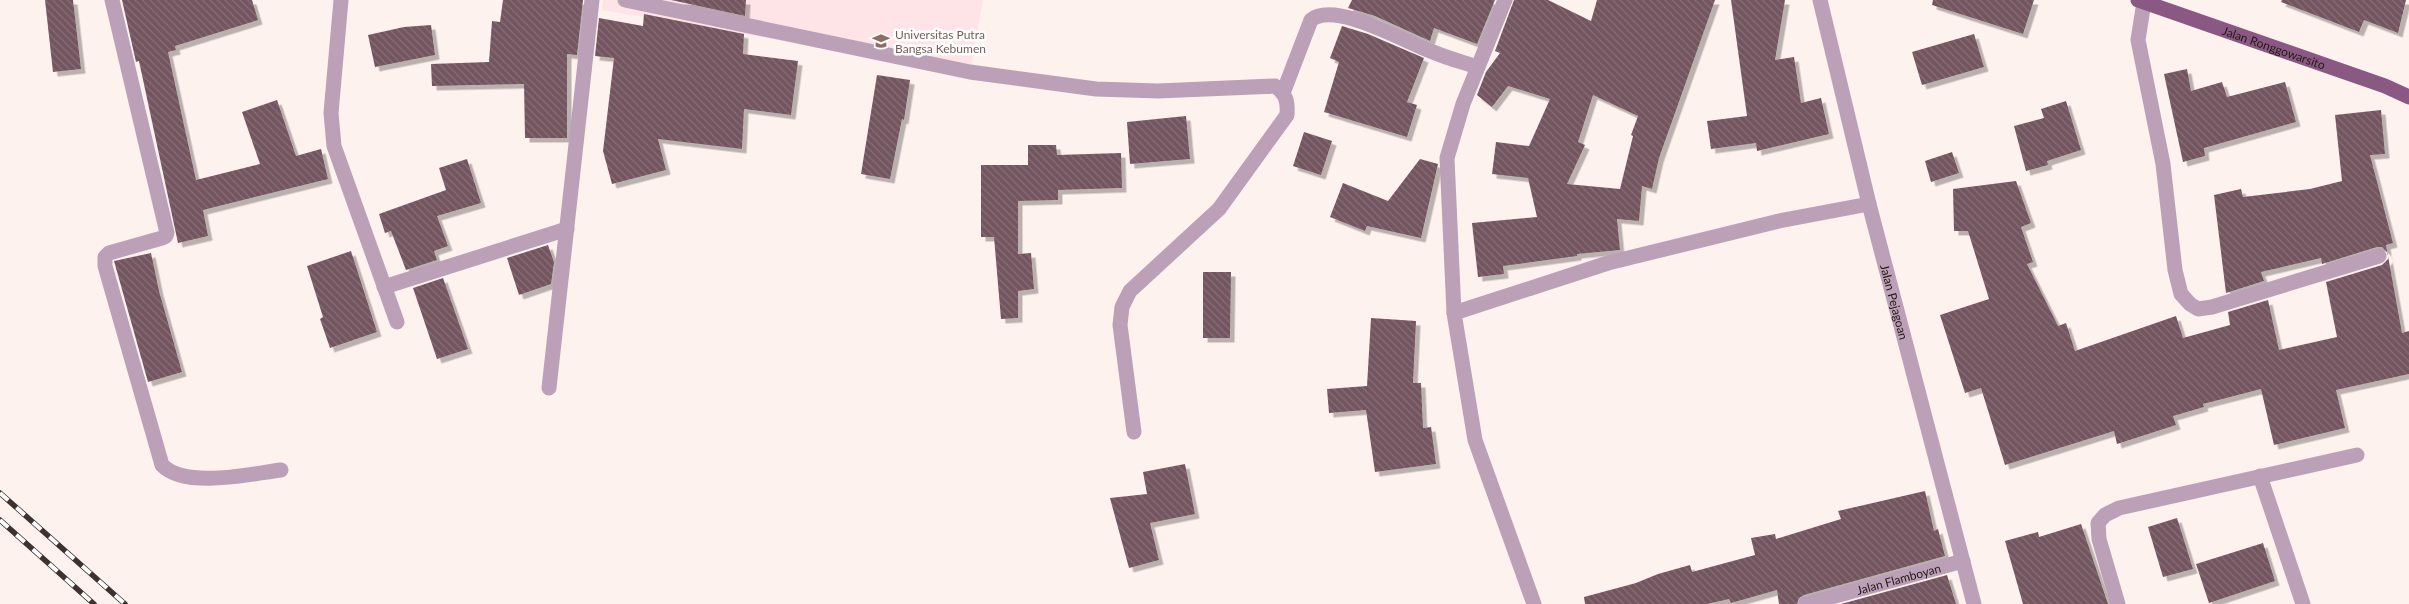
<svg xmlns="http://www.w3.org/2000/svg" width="2409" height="604" viewBox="0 0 2409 604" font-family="Lato,sans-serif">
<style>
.education{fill:#fee3e7}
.building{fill:url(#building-back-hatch);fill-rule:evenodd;filter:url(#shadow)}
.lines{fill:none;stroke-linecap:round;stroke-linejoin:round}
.minor{stroke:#bca0b8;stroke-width:15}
.major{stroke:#8a5983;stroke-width:15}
.rail-casing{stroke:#3d322f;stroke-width:5.5}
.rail{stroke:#fff;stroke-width:4;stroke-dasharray:11;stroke-linecap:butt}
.labels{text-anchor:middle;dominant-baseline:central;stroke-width:5;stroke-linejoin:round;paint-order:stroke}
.education-label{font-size:12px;fill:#785e54;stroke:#fff;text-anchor:start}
.street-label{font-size:12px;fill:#231916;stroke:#fff}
</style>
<defs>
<pattern id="building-back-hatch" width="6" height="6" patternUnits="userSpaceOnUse" patternTransform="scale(1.25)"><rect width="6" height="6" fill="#735560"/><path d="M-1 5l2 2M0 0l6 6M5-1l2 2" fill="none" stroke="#866e76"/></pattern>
<filter id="shadow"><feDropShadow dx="4.5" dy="4.5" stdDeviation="0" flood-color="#0004"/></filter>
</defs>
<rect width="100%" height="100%" fill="#fef2ee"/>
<!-- education -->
<path class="education" d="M603,0h380l-13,72 -368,-62z"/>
<!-- building -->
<path class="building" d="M45,0h28l8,69 -28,3z
M122,0h130l6,20 -83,26 1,4 -8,2 28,128 64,-16 -18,-52 35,-12 19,56 25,-7 7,30 -125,31 5,26 -30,7 -39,-182 -3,1z
M503,0h80l-6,55 -10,-1v84h-42l-1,-54 -92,2 -1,-22 58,-2 3,-41 8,1z
M671,0h75l-1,16z
M1352,0h143l-18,44 -43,-16 -4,13 -55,-25 -27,-8z
M1514,0h34l43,21 6,-21h118l-56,158 -7,31 -10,-3 -3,35 -22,-2 3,31 -43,4v2l-74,10 1,8 -26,3 -6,-54 65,-6 -9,-39 -36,-4 4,-32 33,4 21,-47 -42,-13 -16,21 -15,-12 9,-23 14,-19 -5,-2zM1593,95l45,21 -7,19 2,1 -13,53 -53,-5 18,-39 -7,-3z
M1731,0h54l-10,60 19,-3 7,46 20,-5 8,36 -72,17 -1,-8 -45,6 -4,-28 40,-5z
M1933,0h101l-11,34 -91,-29z
M2282,0h124l-8,33 -34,-13 -5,12 -78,-30z
M644,14l100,20 -1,20 55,7 -7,54 -47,-6 -2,40 -84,-10 8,31 -54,14 -9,-33 11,-93 -19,-2 4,-38 44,8z
M431,25l4,30 -60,12 -7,-32 36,-8z
M1342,26l26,8 56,24 -17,44 10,3 -10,32 -83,-25 15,-50 -9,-4z
M1974,34l10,33 -62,18 -10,-33z
M2187,69l4,22 31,-9 5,15 58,-15 11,40 -92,26 1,8 -22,6 -19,-88z
M877,75l33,5 -6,40 -2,-1 -12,60 -29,-5z
M2066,101l15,49 -34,11 1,4 -22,6 -12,-45 30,-8 -3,-9z
M2381,110l4,44 -15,1 23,88 -7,2 16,88 7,-2v43l-73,16 9,38 -71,17 -13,-56 -58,15 1,3 -31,9 3,9 -59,19 -3,-13 -109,34 -24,-77 -16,5 -25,-78 49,-16 -21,-68h-14l-1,-42 63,-8 15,42 -10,4 12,35 -6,2 31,62 8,-3 9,28 101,-35 7,22 47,-13 -2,-13 40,-12 11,50 58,-13 -11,-55 56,-17 6,-6v-6l-6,-6h-5l-55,17 -1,-6 -60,14 3,9 -38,12 -12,-98 27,-6 2,8 67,-8 32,-8 -7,-66z
M1186,116l4,43 -60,5 -3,-42z
M1304,132l28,9 -11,34 -28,-9z
M1028,145h28l1,10 64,-2 1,35 -64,2v10l-40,1v53l13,-1 3,36 -16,2v27l-17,1 -7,-82h-13v-72h47z
M1952,152l7,21 -28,9 -6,-21z
M467,159l14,44 -44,13 11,30 -14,5 3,9 -31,10 -15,-39 -6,2 -6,-19 67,-24 -7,-22z
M1420,159l18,5 -17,74 -54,-12 -2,5 -35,-14 13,-34 45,18z
M548,245l6,17 -3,22 -32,11 -12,-37z
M351,251l26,81 -47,16 -10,-29 3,-2 -16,-51z
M151,253l8,38 23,81 -34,10 -34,-121z
M1203,272h28l-1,66h-27z
M443,278l25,71 -31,10 -24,-71z
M1371,318l45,3 -3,62h8l2,45 8,-1 5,37 -61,8 -9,-62 -37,3 -2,-24 40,-3z
M1185,464l10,50 -45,9 9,37 -30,8 -19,-70 37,-4 -4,-22z
M1925,491l9,40 4,-2 7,27 -141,39 -5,3 -2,6h-18l-2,-14 -46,13 -2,-4 -22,5h-122l-1,-7 52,-14 22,-9 32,-9 2,7 63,-17 -4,-17 24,-4 1,5 65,-20 -3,-8z
M2177,518l16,51 -30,8 -15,-50z
M2081,524l27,80h-85l-18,-63 33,-9 1,5z
M2263,543l12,38 -66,22 -13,-39z
M1947,575l9,29h-115z"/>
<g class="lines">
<!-- minor -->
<g class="minor">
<path d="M112,0l55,233 -1,3 -4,2 -53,15 -4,4v9l57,199c23,24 89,9 119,5"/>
<path d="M341,0l-10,113 3,33 63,176"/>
<path d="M625,0l345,72 126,17 62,2 117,-5c11,8 13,15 12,29l-68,94 -89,82 -8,16 -2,18 14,107"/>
<path d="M1505,0l-42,104 -16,54 7,155 21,127 59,164"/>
<path id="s1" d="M1820,0l49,204 105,400"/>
<path d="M2144,2l-6,38 25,124 12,106 6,24 9,10 8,5 14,-2 167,-51"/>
<path d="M1283,93l28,-73c24,-20 96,23 122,32 14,6 29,10 44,15"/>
<path d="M384,287l183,-58"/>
<path d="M1454,313l154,-50 171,-42 90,-17"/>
<path d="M549,388l43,-388"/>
<path d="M2260,476l43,128"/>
<path id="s2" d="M1806,604l157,-43"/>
<path d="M2118,604l-19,-65 -1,-16 7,-8 14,-7 238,-53"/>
</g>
<!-- major -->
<path class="major" id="s3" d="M2138,0l247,86 24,11"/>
<!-- rail casing -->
<g class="rail-casing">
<path id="rail" d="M0,493l125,111
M0,520l94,84"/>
</g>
<!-- rail -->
<use href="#rail" class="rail"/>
</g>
<!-- icons -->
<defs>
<g id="university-bare" transform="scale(1.35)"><path d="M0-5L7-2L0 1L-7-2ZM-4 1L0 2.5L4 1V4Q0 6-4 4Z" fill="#8d6e63" stroke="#fff" stroke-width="2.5" paint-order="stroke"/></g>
</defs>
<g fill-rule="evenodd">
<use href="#university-bare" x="881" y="41"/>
</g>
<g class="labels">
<!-- education labels -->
<g class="education-label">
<text x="895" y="34">Universitas Putra<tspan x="895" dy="14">Bangsa Kebumen</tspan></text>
</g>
<!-- street labels -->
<g class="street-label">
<text stroke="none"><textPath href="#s3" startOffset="144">Jalan Ronggowarsito</textPath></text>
<text stroke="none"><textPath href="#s1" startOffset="311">Jalan Pejagoan</textPath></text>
<text stroke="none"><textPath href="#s2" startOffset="96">Jalan Flamboyan</textPath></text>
</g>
</g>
</svg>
